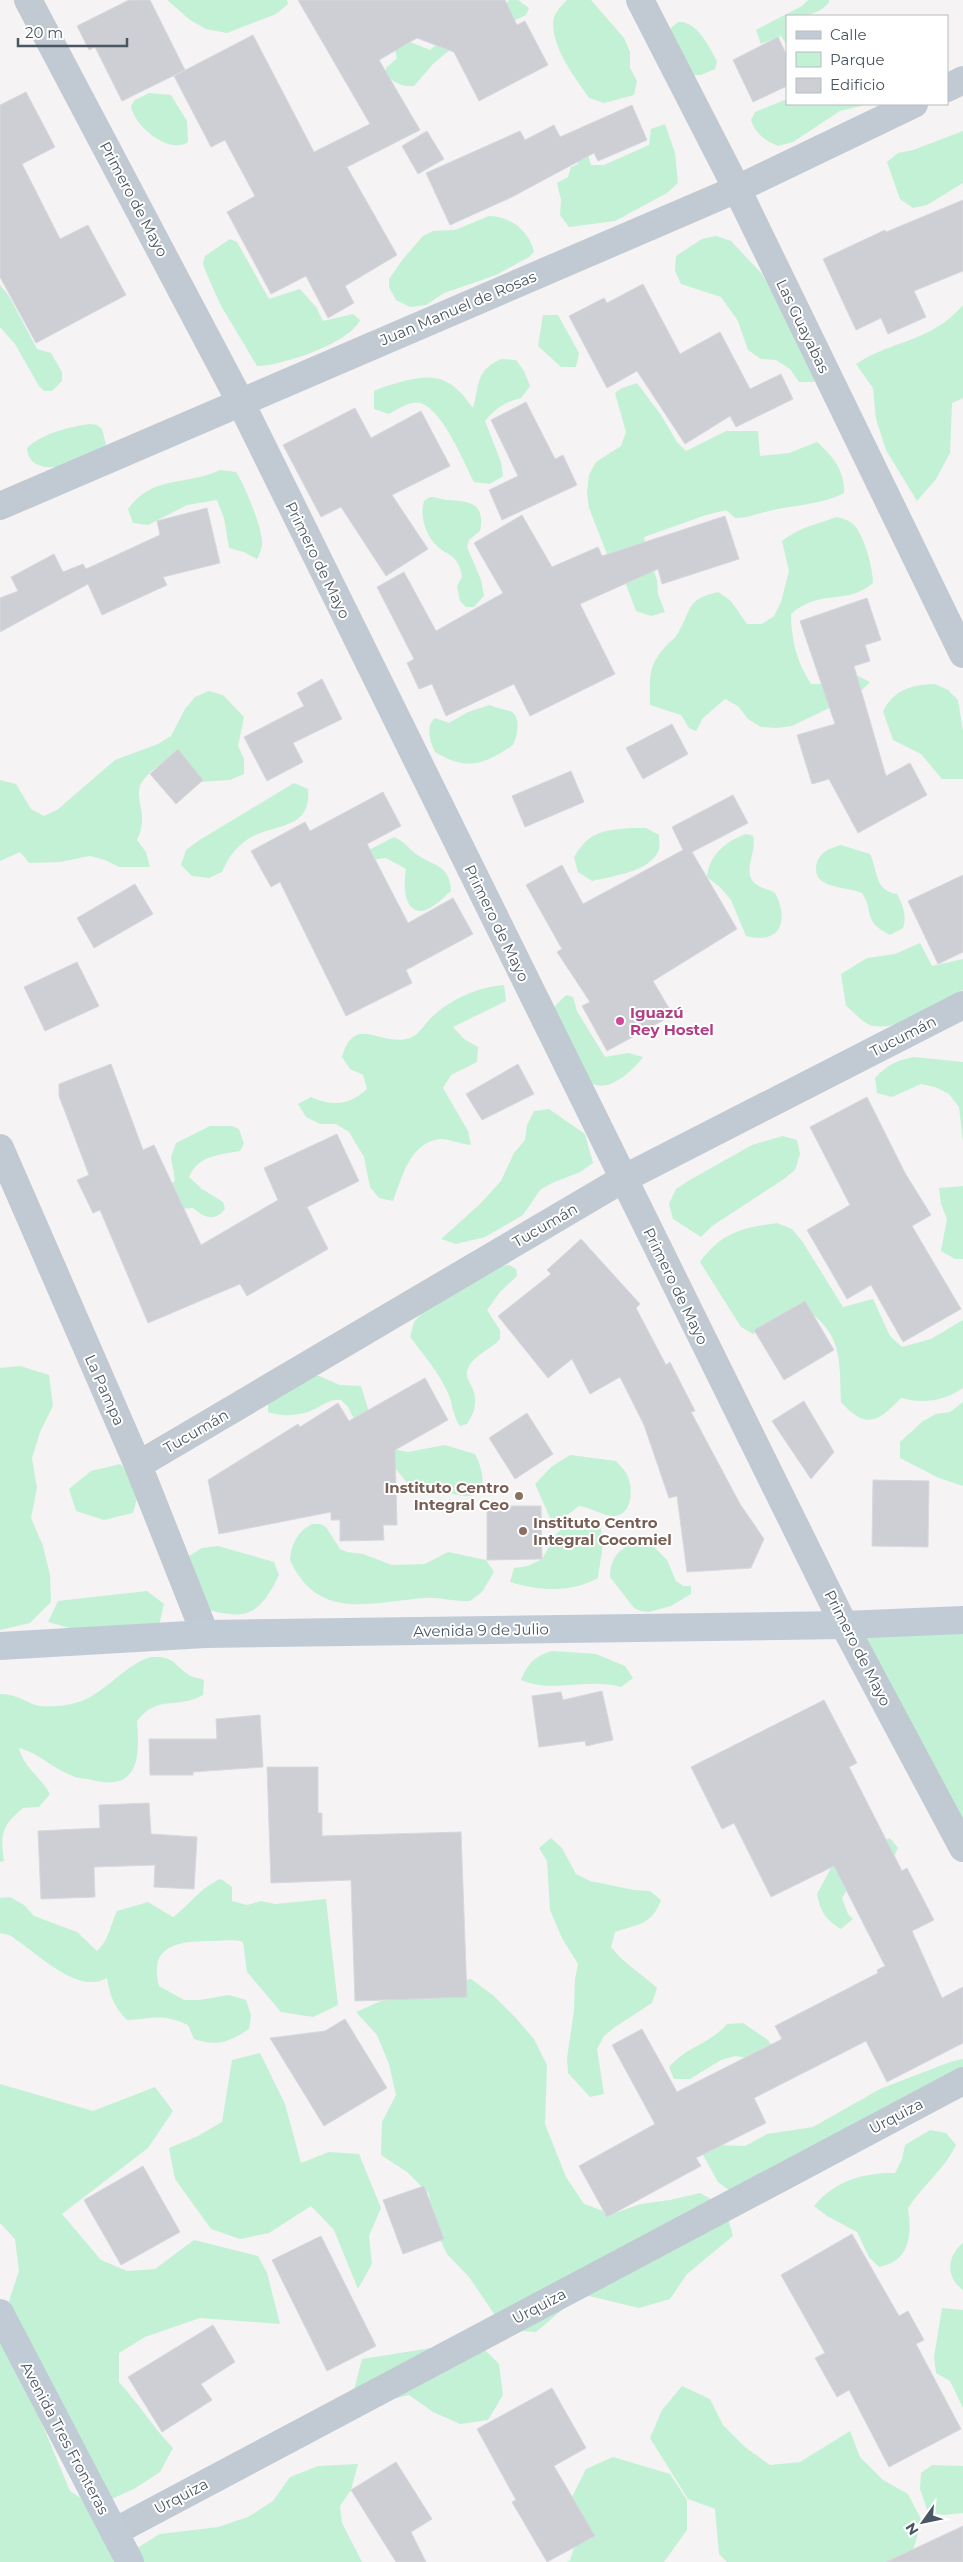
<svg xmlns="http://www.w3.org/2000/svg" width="963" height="2562" viewBox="0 0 963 2562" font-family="Montserrat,sans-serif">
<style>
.green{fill:#c3f1d5}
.building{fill:#cdcfd5;stroke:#d7d9de}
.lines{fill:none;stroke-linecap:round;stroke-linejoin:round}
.minor{stroke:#c1cad2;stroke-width:28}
.secondary{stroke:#c1cbd6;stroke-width:28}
.hotel-dot{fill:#d1479c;stroke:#fff;stroke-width:2}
.education-dot{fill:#8d6e63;stroke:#fff;stroke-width:2}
.labels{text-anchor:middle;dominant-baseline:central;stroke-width:4;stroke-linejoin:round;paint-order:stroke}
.street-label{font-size:15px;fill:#4a5661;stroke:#fff}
.hotel-label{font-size:15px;font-weight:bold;fill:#b23c85;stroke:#fff;text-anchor:start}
.education-label{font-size:15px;font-weight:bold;fill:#785e54;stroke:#fff;text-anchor:end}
</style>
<rect width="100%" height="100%" fill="#f5f3f3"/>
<!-- green -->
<path class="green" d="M167,0h120l1,4 -12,10 -49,19 -21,-4 -16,-9z
M509,0h9l11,8 -3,7 -75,34 -18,15 -19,22c-11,1 -20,-3 -28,-11v-7l11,-10 -4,-14 17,-2 20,8 12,-10 63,-34z
M567,0h24l33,38 6,14v16l7,13 -3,14 -30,8 -15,-5c-14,-21 -36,-48 -36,-75 0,-9 8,-17 14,-23z
M808,0h21v2c-10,14 -27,14 -42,14v29l-6,-9 -20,8 -5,-14 46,-24z
M678,22c19,-1 31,24 39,39l-2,8 -14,6h-7l-23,-39v-8z
M149,93l22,2 16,26 1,21c-19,13 -54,-16 -57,-36l4,-6z
M787,99v5h82l-29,7 -47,31 -15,4c-14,-6 -22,-12 -27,-26l4,-8z
M665,124l10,29 3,30 -11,10 -52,28 -46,6 -9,-12 1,-15 -4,-17 11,-6 3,-10 7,-3 -1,-13 7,-8 7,22h13l45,-20 2,-16z
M963,131v52l-36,22 -14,3 -13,-9 -13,-37 11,-9 15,-3z
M489,216c21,0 41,16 45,36l-5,5 -33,18 -52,18 -18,12 -16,2 -14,-7 -7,-13v-8l14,-20 20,-23 10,-5 22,-1z
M716,236l15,5 31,33 51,93 1,15h-15l-9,-13 -14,-9 -15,-1 -13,-9 -10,-29 -17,-24 -40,-13 -6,-13 1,-15 26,-17z
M230,239l7,3 32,57 31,-10 16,18 7,14 30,-7 7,6c-10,23 -79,46 -103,46l-37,-62 -15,-34 -2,-7 2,-7z
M0,285l9,11 28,53 14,4 11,19v9l-10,10h-8l-5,-5 -24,-42 -15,-17z
M963,305v93l-11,5 -2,50 -14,26 -19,22 -31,-51 -10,-31 -3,-31 -17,-24c38,-25 74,-21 107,-59z
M543,315h15l21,38 -3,14h-15l-23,-21z
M501,359l15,1 8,11 6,15 -9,12c-16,4 -25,10 -36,23l16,41 2,14 -13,8 -16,-2c-10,-19 -36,-85 -61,-79 -8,1 -17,7 -24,11l-15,-5v-18c11,-5 19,-7 30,-10 35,-9 49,-1 69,27 7,-24 2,-37 28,-49z
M637,383l24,32 16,27 9,9 40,-20h32l2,25 29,-3 28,-11c16,14 28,29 27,51 -23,12 -51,12 -75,18 -13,3 -21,7 -34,7l-9,-8 -20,5 -62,22 2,12 11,31 1,14 7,18 -14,4 -15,-5 -11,-29 -18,-28 -18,-46 -2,-15 2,-18 7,-13 25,-16 5,-14 -11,-39 7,-5z
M90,424l7,1 5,4 4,15c-12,16 -76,41 -79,4 16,-15 42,-21 63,-24z
M220,470l16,2c8,11 28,60 26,73 0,4 -3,10 -5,14l-13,-7 -15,-4 -5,-30 -7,-18 -30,5 -39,20 -15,-2 -5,-14c24,-34 58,-23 92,-39z
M430,497c6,0 11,2 16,3 22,1 40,2 34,31l-11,9 -2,7 14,33 3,16 -10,11h-8l-6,-6 -3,-15 5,-9c-1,-5 -2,-11 -5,-15 -4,-7 -10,-8 -15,-12 -15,-10 -23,-32 -18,-49z
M837,517c4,1 11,3 15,6 12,10 21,45 21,60 -27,23 -53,5 -82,31 0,25 6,49 20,70h15l30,-9 14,7 -12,12 -66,32 -15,2 -16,-1 -13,-8 -10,-13 -13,-7 -22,19 -7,13 -7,-3 -8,-13 -31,-10c0,-25 -3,-38 15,-58 4,-5 10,-8 13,-14 15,-25 7,-33 40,-41l13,9 16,23h15l12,-8 7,-14 8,-31 -7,-30c17,-13 34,-17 55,-24z
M935,684l13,6 10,10 5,31v48h-21l-21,-25 -28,-14 -10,-29c12,-22 28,-26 52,-27z
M209,691l14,4 21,22 -6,29 6,13v15l-14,6 -31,2 -35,-20c-48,31 -9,41 -27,78l9,12 4,15h-31l-14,-7 -15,-4 -30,6 -31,1 -9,-11 -20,9v-81l16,4 15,25 13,7 13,-6 58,-50 43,-16 13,-8 14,-27 10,-12z
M490,705c6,3 13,4 20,6 12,5 7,26 3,34 -29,19 -45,27 -78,7 -5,-11 -10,-25 0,-34l14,5 19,-11z
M294,783l14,6c4,42 -35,34 -60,50 -13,9 -20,19 -26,33l-13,6 -17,-2 -11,-11 5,-15 12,-9z
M630,828h16l13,7c0,4 1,11 0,15 -9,22 -47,26 -67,31l-14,-9 -4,-15c16,-26 27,-26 56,-29z
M746,834l7,2c5,16 -13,37 4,49 6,4 12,4 18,8 15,28 5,52 -29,43l-15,-36 -10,-12 -14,-11c2,-22 19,-36 39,-43z
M394,837c10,4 14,11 22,17 16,12 34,10 35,37 -7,6 -20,20 -31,20 -18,-1 -16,-31 -14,-42l-20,-11 -15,2 -4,-9z
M841,845l29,9c8,16 4,37 27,40 6,11 10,22 6,34l-13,7c-29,-15 -15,-23 -28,-42 -14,-7 -53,-3 -45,-31 4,-11 14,-14 24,-17z
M920,943l12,23 31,-7v31c-18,16 -69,43 -93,35 -8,-3 -17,-14 -24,-19l-5,-32 26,-16 28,-4z
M504,985l2,16 -53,26 11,12 14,8 -1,15 -26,13 -8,13 25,43 3,14c-9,-1 -22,-6 -31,-6 -31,4 -38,39 -47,62l-14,-3 -9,-11 -6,-30 -15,-25 -13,-8h-16l-14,-7 -8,-13 13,-7c22,10 38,8 56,-8l-4,-14 -13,-6 -8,-12c13,-45 39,-9 68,-19 10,-4 14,-14 22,-21 19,-18 46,-30 72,-32z
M566,995l7,2 4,14 28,46 23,-4 15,4c-11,15 -40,42 -57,21 -10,-12 -24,-48 -31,-63v-9z
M914,1057l49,5v80l-4,-35 -10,-13 -14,-7 -14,-3 -29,13 -15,-4 -2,-15c12,-13 22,-18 39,-21z
M549,1109l36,25 8,29 -13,9 -28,11 -12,7 -17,25 -38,22 -29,7 -15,-5 39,-35 21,-23 13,-28 11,-13 2,-15 7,-14z
M210,1126h22l7,3 5,15 -4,7c-20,4 -42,4 -51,26l13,12 21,13 2,7c-11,13 -20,9 -32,-1l-15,1 -8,-23 5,-6 -4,-23 5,-14z
M783,1136l14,4 3,14 -5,16 -11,9 -72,47 -11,11 -28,-18 -4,-15 7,-15 12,-8 64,-36z
M963,1186v73h-8l-14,-8 6,-32 -6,-15 -2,-16z
M777,1223l15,6 10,12 41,66 30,-8 17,37 12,11 29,-8 32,-19v68c-19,13 -40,16 -62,10 -23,24 -35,32 -60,4 -2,-38 3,-66 -33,-91l-44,13 -11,10 -12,-7 -41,-65c22,-30 42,-34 77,-39z
M509,1265l7,4 1,7 -17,16 -13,18 13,20v9c-9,11 -30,17 -33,33 -1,6 3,10 5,15 6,13 3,26 -5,37l-7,2c-8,-11 -7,-25 -14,-37 -9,-19 -23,-35 -36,-52l4,-15 10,-11 78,-45z
M20,1366l29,9 4,31 -13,26 -8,26 5,30 -6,30 12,28 7,29 1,27 -21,21 -30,7v-262z
M304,1376h15l21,9 21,1 9,29 -15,6 -7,-14 -7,-7c-11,-1 -16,4 -26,9 -14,7 -33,8 -47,3v-8z
M963,1402v84l-24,-8 -39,-20v-16l23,-21 13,-7 14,-2z
M445,1445l30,9c6,11 16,39 -6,42 -8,1 -16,-3 -24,-3 -8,0 -14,3 -23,2l-12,-9 -15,-18 -1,-19 14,3z
M570,1455l46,6c3,4 7,7 10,12 7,11 8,40 -10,43 -10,2 -25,-9 -37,-10l-17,13 -11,1 -16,-36 16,-17z
M120,1464l21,20 -8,29 -29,7 -28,-9 -7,-22 22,-18z
M580,1519l17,1c11,20 3,36 1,58 -27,15 -59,13 -88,4l4,-14 14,-2 14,-7 14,-25 11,-9z
M312,1524h8l6,3 14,22 7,3 16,2 29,11 33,-1 23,-12 38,8 8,12 -12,20 -12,9c-15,1 -30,-4 -46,-3 -53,4 -106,24 -134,-38 1,-16 8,-29 22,-36z
M643,1541l7,2 17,17 9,21 7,5h8v8l-20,12 -22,6 -8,-1 -7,-3 -24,-31c0,-22 13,-32 33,-36z
M218,1546l56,16 5,13c-18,37 -30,46 -70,35l-20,-54 13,-8z
M147,1591l17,13 -6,26 -55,-4 -30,3 -25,-7 10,-21z
M963,1620v228l-119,-223z
M552,1651l44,3 29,12 8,12 -12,9c-33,-10 -69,7 -100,-7 7,-17 14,-24 31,-29z
M151,1657c23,-1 21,6 38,18 4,3 10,3 15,5l-1,15c-27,15 -45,-1 -66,26 3,36 2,71 -45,59 -6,-2 -14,-1 -19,-4 -20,-7 -34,-23 -54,-28 4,19 21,28 31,46l-11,13 -16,1c-21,18 -23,25 -19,53l-4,1v-168c19,0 27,10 40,12 9,1 23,0 31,-2 32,-6 50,-38 80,-47z
M551,1838l11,10 14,26 14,7 44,9 16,1 11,9c-9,25 -23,24 -46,32l-4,15c15,19 29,25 46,41l-5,15 -37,24 -11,9 -7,13 7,45 -14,3 -22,-24 -1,-15 7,-47 1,-32 3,-15 -16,-26 -12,-28 -3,-49 -8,-13z
M890,1838l8,10 -7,15 -41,22 -8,13 6,16 5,5 -12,10c-15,-9 -21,-18 -24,-35l14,-26z
M221,1879l11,8v14l15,4 14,-4 14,3 51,-5 12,106 -25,12 -32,-5 -34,-40 -4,-30c-11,-3 -19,-1 -31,-1 -32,0 -64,3 -53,45l25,14h16l29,-5 17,5 5,15 -2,14c-20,13 -32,18 -55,10l-6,-14c-27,-12 -34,-6 -61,-5 -13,-13 -17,-24 -20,-42 -31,18 -72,-28 -98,-43l-9,-2v-35l10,-1 14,8 10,11 43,16 20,19c12,-11 13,-25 20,-40l31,-9 25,15c17,-12 27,-30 48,-38z
M471,1979l23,17 21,21 19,22 13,26 -2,59 21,53 18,27 28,10 29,-10 29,-4 30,-7 25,14 8,29 -46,38 -17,25 -31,9 -58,-14 -45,38 -31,-2 -36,-53 -22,-23 -14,-29 -4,-31 -22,-22 -26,-17 1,-33 14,-27 -7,-31 -12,-29 -21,-23 25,-11 30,-6 29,-11z
M743,2023l25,17 8,12 -27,6 -14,-2 -14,4 -31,19h-16l-5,-12c17,-20 42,-24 58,-43z
M260,2053l25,51 16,59 28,-11 30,2 22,54 -12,28 3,28 -14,25 -24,-59 -23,-24 -42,27 -29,6 -29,-10 -36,-50 -6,-31 27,-11 26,-15 10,-62z
M963,2059v36l-233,96 -12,-9 -16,-29 13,-8 30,1 22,-12 46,-7 67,-38 70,-27z
M0,2084l93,27 62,-24 18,24 -25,37 -86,66 39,46 26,11 28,-2 39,-29 64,16 9,17 13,51 -80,-6 -55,19 -26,16v29c19,21 34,45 54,66l-13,24 -26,17 -27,12 -91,-170 -7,-30 10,-30 -4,-32 -15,-16z
M930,2130l16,3 10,12c-12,25 -33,40 -48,63 4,28 2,53 -29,59l-10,-10 -12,-25 -30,-16 -13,-10c22,-26 49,-33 81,-33l7,-14 3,-14z
M963,2243v47c-18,-13 -16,-34 0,-47z
M942,2308l21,2v98l-13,-27 -14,-8 -2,-16z
M0,2338l30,57 40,96 34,22 17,49h-121z
M479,2344l20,20 4,31 -15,25 -28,4 -27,-12 -24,-17 -28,7 -27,-12 8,-31 88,-14z
M682,2386l28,13 13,26 22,22 25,18 30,-3 50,-31 10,26 23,23 25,14 14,27 -9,29 -18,12h-168l-8,-8 -4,-45 -27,-10 -38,-61 12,-28z
M613,2457l57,17 17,26v30l-23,32h-97l3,-2 10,-31 -8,-32 14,-28z
M358,2464l-7,26 -11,16 2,17 20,39h-225l-3,-12 26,-16 58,-7 30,-10 25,-16 17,-24 28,-11z
M932,2465l31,1v47l-20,2 -15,-3 -8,-23 1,-16z"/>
<!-- building -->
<path class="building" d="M129,0h21l35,70 -63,31 -27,-54 -6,3 -12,-24z
M298,0h207l12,25 8,-4 23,44 -69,36 -25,-49 -37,-14 -38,22 41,70 -73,37 50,88 -52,31 9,17 -26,15 -22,-42 -35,18 -44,-82 28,-16 -30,-56 -14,7 -37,-71 79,-41 61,117 56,-28z
M778,37l9,19v30l-34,16 -20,-42z
M26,92l29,55 -33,17 38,75 28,-14 38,70 -90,48 -36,-66v-172z
M632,105l15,35 -49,21 -4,-8 -84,45 -60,27 -24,-52 94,-42 5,9 29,-15 6,12z
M427,131l17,28 -26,15 -16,-28z
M963,200v71l-49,20 12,26 -38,17 -7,-16 -25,12 -33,-71 62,-29 1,2z
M643,284l37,70 40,-22 30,57 31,-15 12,25 -57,28 -6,-11 -45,28 -48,-73 -30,17 -38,-72 35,-18 3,5z
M526,402l29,57 8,-4 14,30 -75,35 -13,-30 29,-14 -27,-56z
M355,408l16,30 50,-27 29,55 -58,29 36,54 -42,27 -45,-69 -20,10 -38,-72z
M207,508l13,55 -57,14 4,8 -65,30 -14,-31 -88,48v-34l18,-7 -7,-14 43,-23 9,18 20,-8 3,5 74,-34 -3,-14z
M522,515l30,52 46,-20 4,9 123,-40 14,43 -77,25 -4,-15 -78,35 35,70 -85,42 -16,-32 -68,32 -14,-32 -13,5 -12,-26 7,-4 -37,-72 27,-15 32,59 67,-38 -29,-50z
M867,598l14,42 -16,5 5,16 -16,5 32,110 24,-13 17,32 -69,38 -29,-54 -17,5 -15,-49 38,-11 -35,-103z
M322,679l20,40 -49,24 10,19 -36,19 -23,-44 60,-31 -7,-13z
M672,724l16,30 -45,25 -17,-31z
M178,749l25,31 -27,24 -26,-30z
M571,771l13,31 -59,25 -13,-31z
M383,792l18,34 -34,18 41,79 45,-25 20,36 -67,36 6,13 -66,33 -66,-134 -9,5 -20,-36 54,-29 5,9z
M733,795l15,28 -56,29 45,77 -84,52 20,34 -66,36 -25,-45 8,-4 -33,-50 5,-3 -36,-64 36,-20 21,39 100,-54 -11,-23z
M963,875v77l-25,12 -30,-63z
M135,884l18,30 -59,34 -17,-30z
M77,962l22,44 -54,25 -21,-44z
M111,1064l32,86 11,-5 47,100 77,-45 -14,-32 73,-34 22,47 -52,26 21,42 -81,47 -7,-12 -92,39 -48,-113 -7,3 -16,-33 12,-5 -30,-79v-12z
M518,1064l16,30 -52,26 -16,-26z
M867,1097l38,76 26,42 -19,11 49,83 -58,33 -32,-57 -24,14 -40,-69 43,-25 -40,-78z
M581,1239l59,65 -4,4 30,57 4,-3 25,49 -4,1 49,92 24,35 -13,29 -64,4 -10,-76 -8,2 -25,-73 -24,-48 -30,17 -18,-35 -24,19 -50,-62 53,-42 -4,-4z
M805,1301l29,49 -50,30 -30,-50z
M425,1378l23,42 -53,30 2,75h-14l1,15 -44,1v-21h-9v-8l-112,22 -11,-54 90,-56 2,3 38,-24 11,18z
M804,1401l30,51 -23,27 -39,-58z
M527,1413l26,41 -38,25 -26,-41z
M873,1480l56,1 -1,66 -56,-1z
M487,1506h54l1,53 -55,1z
M602,1691l11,49 -27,6 -1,-5 -46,6 -7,-51 29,-4 2,8z
M824,1700l33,63 -8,4 53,104 5,-3 27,52 -22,11 30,67 21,-11v56l-76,39 -21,-41 -112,57 12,25 -70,35 5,8 -94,51 -28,-51 76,-42 -43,-79 30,-16 35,63 105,-53 -7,-13 103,-53 -1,-3 8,-4 -51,-100 -63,31 -37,-74 -12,6 -31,-62z
M260,1715l3,52 -70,5v3h-43l-1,-36h68l-1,-20z
M267,1767h51v46h4v23l139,-4 6,165 -112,4 -4,-121 -80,3z
M149,1803l2,31 46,3 -3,52 -40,-2 1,-22 -61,2 1,30 -54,2 -3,-68 62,-3 -1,-23z
M345,2019l42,69 -63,38 -54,-88 55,-7z
M143,2166l37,66 -59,33 -37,-65z
M424,2186l20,53 -41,15 -20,-54z
M852,2234l47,82 9,-5 16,29 -8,4 45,85 -72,38 -40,-77 -12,7 -22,-39 10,-5 -44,-78z
M321,2236l55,110 -49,25 -55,-111z
M213,2325l22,37 -34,22 11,16 -50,32 -34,-55z
M552,2388l34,60 -32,18 41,70 -48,26 -35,-60 4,-2 -39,-71z
M396,2462l36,57 -21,13 15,30h-30l-45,-72z
M963,2526v36h-77z"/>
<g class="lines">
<!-- minor -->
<path class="minor" d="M28,0l212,401 604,1224 119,223
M640,0l97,189 226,465
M947,88l16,-8
M0,506l737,-317 177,-85
M0,1148l138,317 67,169
M138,1465l485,-286 340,-174
M114,2532l849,-451"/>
<!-- secondary -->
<path class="secondary" d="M0,1646l205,-12 639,-9 119,-5
M0,2313l130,249"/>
</g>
<!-- markers -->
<circle class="hotel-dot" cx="620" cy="1021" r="5"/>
<g class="education-dot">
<circle cx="519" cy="1496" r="5"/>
<circle cx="523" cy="1531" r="5"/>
</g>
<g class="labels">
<!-- street labels -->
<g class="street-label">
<text transform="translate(134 199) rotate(62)">Primero de Mayo</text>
<text transform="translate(458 308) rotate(-23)">Juan Manuel de Rosas</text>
<text transform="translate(803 326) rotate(64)">Las Guayabas</text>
<text transform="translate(318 560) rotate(64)">Primero de Mayo</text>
<text transform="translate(497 923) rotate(64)">Primero de Mayo</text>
<text transform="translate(903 1036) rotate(-27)">Tucumán</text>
<text transform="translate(545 1225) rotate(-30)">Tucumán</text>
<text transform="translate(676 1286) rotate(64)">Primero de Mayo</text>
<text transform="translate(105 1390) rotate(66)">La Pampa</text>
<text transform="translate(196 1431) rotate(-30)">Tucumán</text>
<text transform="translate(481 1630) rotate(-1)">Avenida 9 de Julio</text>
<text transform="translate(858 1648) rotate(63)">Primero de Mayo</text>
<text transform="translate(896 2116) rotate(-28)">Urquiza</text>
<text transform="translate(539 2306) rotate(-28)">Urquiza</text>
<text transform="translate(65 2438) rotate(62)">Avenida Tres Fronteras</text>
<text transform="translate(181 2496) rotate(-28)">Urquiza</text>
</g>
<!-- hotel labels -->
<g class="hotel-label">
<text x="630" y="1012">Iguazú<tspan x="630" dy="17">Rey Hostel</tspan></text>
</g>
<!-- education labels -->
<g class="education-label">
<text x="509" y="1487">Instituto Centro<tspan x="509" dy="17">Integral Ceo</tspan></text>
<text x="533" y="1522" text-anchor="start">Instituto Centro<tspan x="533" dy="17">Integral Cocomiel</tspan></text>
</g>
</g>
<!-- legend -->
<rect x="786" y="15" width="162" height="90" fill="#ffffff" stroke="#b7bbc0"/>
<rect x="796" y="31" width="25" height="8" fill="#c1cbd6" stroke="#b7bbc0"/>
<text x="830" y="40" font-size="15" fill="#4a5661">Calle</text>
<rect x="796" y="52" width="25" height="15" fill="#c3f1d5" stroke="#b7bbc0"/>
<text x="830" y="65" font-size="15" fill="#4a5661">Parque</text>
<rect x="796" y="78" width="25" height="15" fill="#cdcfd5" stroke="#b7bbc0"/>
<text x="830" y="90" font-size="15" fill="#4a5661">Edificio</text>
<!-- north arrow -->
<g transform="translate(923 2522) rotate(237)" stroke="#ffffff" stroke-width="4" paint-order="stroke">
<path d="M0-4L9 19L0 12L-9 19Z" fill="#4a5661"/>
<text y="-8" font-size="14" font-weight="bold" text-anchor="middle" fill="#4a5661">N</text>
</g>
<!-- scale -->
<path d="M18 38v8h109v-8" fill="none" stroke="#4a5661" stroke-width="2.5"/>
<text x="25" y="38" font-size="15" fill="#4a5661" stroke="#ffffff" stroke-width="4" paint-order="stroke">20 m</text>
</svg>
